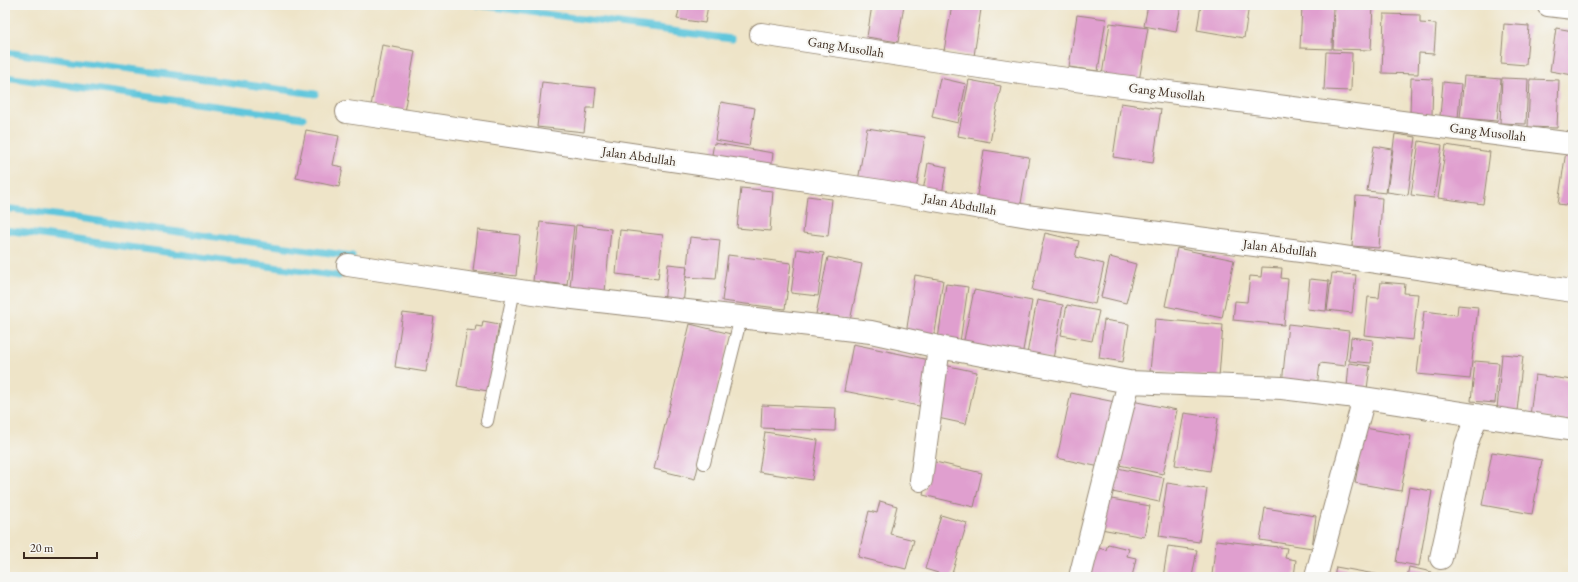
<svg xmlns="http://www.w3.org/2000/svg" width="1578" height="582" viewBox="0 0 1578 582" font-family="'EB Garamond',serif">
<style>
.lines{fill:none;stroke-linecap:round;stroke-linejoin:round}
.stream{stroke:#5fc6dc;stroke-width:7}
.building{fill:#e09fcf}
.lane-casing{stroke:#948773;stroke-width:14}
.street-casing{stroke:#948773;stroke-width:24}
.lane{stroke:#fff;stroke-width:12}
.street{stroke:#fff;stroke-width:22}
.labels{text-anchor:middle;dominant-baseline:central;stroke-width:4;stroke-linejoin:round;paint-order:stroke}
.street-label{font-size:13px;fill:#3b2a1e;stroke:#f6f6f2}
</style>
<rect width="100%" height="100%" fill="#f6f6f2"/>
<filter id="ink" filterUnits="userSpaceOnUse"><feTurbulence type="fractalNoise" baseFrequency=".025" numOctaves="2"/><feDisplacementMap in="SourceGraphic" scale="8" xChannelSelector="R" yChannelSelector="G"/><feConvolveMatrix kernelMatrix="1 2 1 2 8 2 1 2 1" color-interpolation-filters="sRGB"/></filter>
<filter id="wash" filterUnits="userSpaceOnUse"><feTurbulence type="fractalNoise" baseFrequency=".012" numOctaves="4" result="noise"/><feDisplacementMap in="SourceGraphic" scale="16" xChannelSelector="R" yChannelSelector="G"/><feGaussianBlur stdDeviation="0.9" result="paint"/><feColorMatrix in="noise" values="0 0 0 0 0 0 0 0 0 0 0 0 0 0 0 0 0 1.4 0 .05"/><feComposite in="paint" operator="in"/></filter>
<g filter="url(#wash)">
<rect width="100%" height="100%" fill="#eee4c8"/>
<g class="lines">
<!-- stream -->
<path class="stream" d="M478,5l254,34
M5,52l310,42
M5,77l298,41
M5,208l347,48
M5,230l334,46"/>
</g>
<g id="blocks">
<!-- building -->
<path class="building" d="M680,5h28l-3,18 -28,-4z
M872,5h32l-6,37 -31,-5z
M952,5l29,4 -7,47 -30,-5z
M1148,5h33l-5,27 -32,-6z
M1201,5h48l-5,33 -47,-8z
M1302,5h31l-1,44 -32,-1z
M1335,5h38l-2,45 -38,-1z
M1384,14l36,1v8l16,1 -2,30 -15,-1 -1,21 -36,-1z
M1077,15l29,4 -8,52 -29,-4z
M1110,23l38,5 -9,53 -37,-6z
M1504,24l25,2 -3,39 -25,-2z
M1556,28l17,3v44l-23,-4z
M382,45l33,6 -11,61 -33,-6z
M1326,52l26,1 -1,38 -27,-1z
M1464,76l37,3 -4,42 -37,-3z
M940,78l26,6 -8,39 -26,-6z
M1411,78l22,1 -1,36 -22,-1z
M1502,78l26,1 -2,45 -26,-1z
M1530,79l29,1 -2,48 -29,-1z
M969,80l32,6 -11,56 -32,-6z
M542,82l54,6 -2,20h-7l-3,24 -47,-5z
M1443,82l18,2 -3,34 -18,-2z
M721,102l34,6 -6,38 -34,-6z
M1121,103l40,6 -8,54 -40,-6z
M867,128l58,9 -9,53 -58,-9z
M306,130l33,6 -6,29 10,2 -4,20 -43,-9z
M1395,134l21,3 -8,58 -21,-3z
M1419,141l23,4 -8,53 -23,-3z
M714,143l59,10 -2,17 -60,-10z
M1446,145l44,7 -7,52 -45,-6z
M1374,146l18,3 -6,44 -19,-2z
M984,150l45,7 -9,52 -44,-7z
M1566,151l7,1v54l-15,-2z
M928,163l19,4 -5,27 -19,-3z
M741,188l32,3 -3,40 -33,-3z
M807,196l25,3 -4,37 -25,-3z
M1356,196l26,2 -3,50 -27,-2z
M540,222l34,4 -7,59 -34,-4z
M576,225l35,4 -6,63 -35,-4z
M478,230l42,5 -4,41 -43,-5z
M620,230l43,5 -5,44 -42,-5z
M1045,233l34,8 -4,16 29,7 -9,40 -63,-14z
M690,237l30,3 -4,39 -30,-2z
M1177,248l57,12 -12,58 -57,-12z
M797,249l27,4 -6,43 -27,-3z
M728,255l63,8 -6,46 -63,-8z
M828,257l34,7 -12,57 -34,-7z
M1110,257l26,7 -10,39 -25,-6z
M668,264l19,2 -4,39 -19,-1z
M1262,267l20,1 -1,10 7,1 -4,46 -51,-5 2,-19 12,1 3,-26 11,1z
M1332,273l24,2 -4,38 -25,-3z
M915,275l28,5 -9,59 -28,-5z
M1310,279l19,2 -3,30 -19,-2z
M1381,282l24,2 -1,9 14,1 -5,46 -49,-5 4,-38 11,1z
M946,284l22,3 -8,55 -22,-3z
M974,290l58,11 -10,55 -59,-11z
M1037,300l26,5 -10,54 -26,-5z
M1067,305l32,6 -7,30 -31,-6z
M1458,305l20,2 -8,72 -53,-5 7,-63 33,4z
M403,313l31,4 -8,55 -31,-5z
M1155,319l68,6 -4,52 -69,-6z
M1104,320l25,4 -6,38 -24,-4z
M483,321l16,3 -11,67 -31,-5 10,-56 8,1 1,-5 6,1z
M690,324l41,10 -36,145 -41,-10z
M1288,324l61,7 -4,35 -25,-3 -3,24 -35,-3z
M1351,337l22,3 -2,23 -22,-2z
M853,344l81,17 -10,46 -80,-16z
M1502,354l21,2 -6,55 -20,-2z
M1475,361l24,2 -4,40 -24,-2z
M1349,363l21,3 -3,23 -20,-2z
M944,365l33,7 -11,52 -33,-7z
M1535,375l38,5v42l-43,-6z
M1071,393l44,9 -15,65 -43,-9z
M1132,401l45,9 -14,64 -44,-9z
M762,405l74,3 -1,23 -74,-3z
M1184,413l34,5 -8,53 -35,-6z
M1365,428l46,8 -10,55 -46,-8z
M765,432l53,8 -6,40 -53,-8z
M1492,452l50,8 -10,54 -50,-9z
M931,461l51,12 -8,34 -51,-12z
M1113,467l51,11 -5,24 -51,-11z
M1167,483l40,6 -8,53 -40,-6z
M1409,487l23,4 -13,75 -23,-4z
M1106,498l44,8 -6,31 -43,-8z
M880,501l17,5 -7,28 24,6 -8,29 -48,-12 11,-46 8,2z
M1265,508l51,8 -4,32 -52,-8z
M941,515l26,8 -16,54 -26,-8z
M1216,540l71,8 -2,10 11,2 -2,17 -82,-2z
M1108,544l21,5 -2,7 9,2 -4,19h-44l7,-30 11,3z
M1168,546l29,4 -5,27h-29z
M1336,567l50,9v1h-52z
M1409,567l23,5v5h-25z
M1437,573l21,3v1h-22z"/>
</g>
</g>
<g filter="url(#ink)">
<use href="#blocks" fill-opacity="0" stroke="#948773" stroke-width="1"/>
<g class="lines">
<!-- lane casing -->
<g class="lane-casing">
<path id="lane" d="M487,421l27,-131
M704,463l37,-146"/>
</g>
<!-- street casing -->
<g class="street-casing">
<path id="street" d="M1548,5l25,3
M761,34l252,38 560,72
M347,112l534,79 153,26 282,36 257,38
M348,265l199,30 324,37 68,15 190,35 153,6 82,10 209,32
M921,480l18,-133
M1441,558l25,-113 11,-30
M1080,577l49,-195
M1316,577l48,-179"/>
</g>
<!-- lane -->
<use href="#lane" class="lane"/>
<!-- street -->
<use href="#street" class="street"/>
</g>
</g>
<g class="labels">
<!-- street labels -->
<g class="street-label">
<text transform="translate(846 47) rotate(9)">Gang Musollah</text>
<text transform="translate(1167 92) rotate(7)">Gang Musollah</text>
<text transform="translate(1488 132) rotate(7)">Gang Musollah</text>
<text transform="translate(639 156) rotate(8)">Jalan Abdullah</text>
<text transform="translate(960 204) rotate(10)">Jalan Abdullah</text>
<text transform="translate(1280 248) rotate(7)">Jalan Abdullah</text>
</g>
</g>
<!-- margin -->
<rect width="1578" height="582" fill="none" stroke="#f6f6f2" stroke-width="20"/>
<!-- scale -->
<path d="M24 552v6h73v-6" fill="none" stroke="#3b2a1e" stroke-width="2"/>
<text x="30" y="552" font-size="12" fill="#3b2a1e" stroke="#f6f6f2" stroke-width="3" paint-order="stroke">20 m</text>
</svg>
